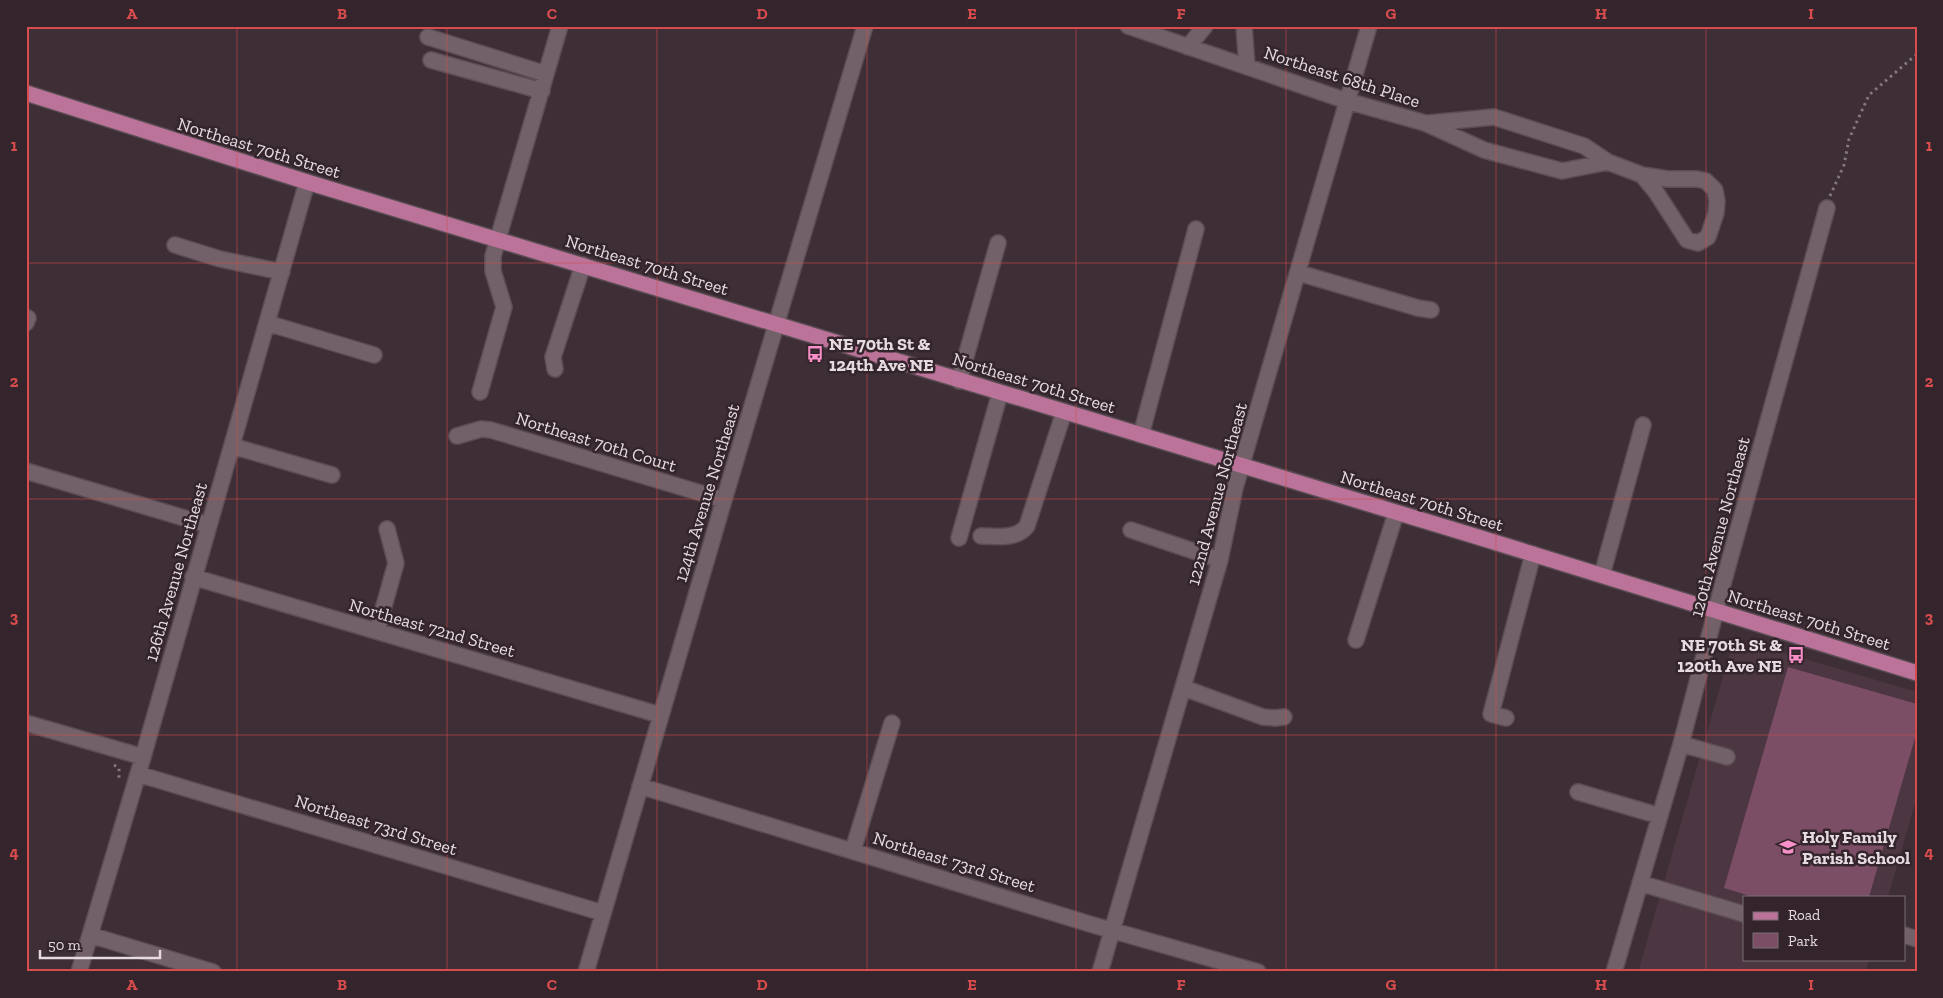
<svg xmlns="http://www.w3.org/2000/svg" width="1943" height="998" viewBox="0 0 1943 998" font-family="'Zilla Slab',serif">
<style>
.built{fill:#4c3641}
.green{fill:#7b4e66}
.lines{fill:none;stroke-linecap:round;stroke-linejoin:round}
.minor-casing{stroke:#5b4d54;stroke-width:18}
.major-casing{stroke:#5b4d54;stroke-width:18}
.path{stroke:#85777e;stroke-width:3;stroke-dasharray:2.5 4;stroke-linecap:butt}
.minor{stroke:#736169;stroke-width:15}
.major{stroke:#bb739a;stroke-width:15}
.grid{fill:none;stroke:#d94c4d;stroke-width:1;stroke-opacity:0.55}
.labels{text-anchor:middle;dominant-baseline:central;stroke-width:5;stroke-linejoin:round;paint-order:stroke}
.street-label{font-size:18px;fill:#e6dbe0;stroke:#34252c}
.poi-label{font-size:18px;font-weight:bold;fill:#e6dbe0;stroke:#34252c;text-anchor:start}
.neatline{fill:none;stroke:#d94c4d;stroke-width:2}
.grid-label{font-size:16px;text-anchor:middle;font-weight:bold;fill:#d94c4d}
</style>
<rect width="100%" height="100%" fill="#3e2e36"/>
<!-- built -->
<path class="built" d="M1737,639l180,53v105l-29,100h-144v62h125l-3,13h-228l95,-330z"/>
<!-- green -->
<path class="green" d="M1788,667l129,37v27l-48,166h-116l-29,-9z"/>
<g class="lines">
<!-- minor casing -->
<g class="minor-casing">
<path id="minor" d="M1128,26l219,75 78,22 59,27 78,21 46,-9
M1244,26l3,40
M428,37l118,37
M1188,47l17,-21
M431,60l111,31
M1429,123l65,-6 90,29 24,16 34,13 26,4h29l9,2 9,9 2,11 -1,12 -8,24 -10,6 -11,-3 -31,-48 -14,-17
M175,245l45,14 62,13
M1299,273l119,35 13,2
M26,323l2,-5
M267,323l107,32
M555,369l-2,-12 30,-92
M959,381l39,-138
M480,392l24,-85 -11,-36v-15l67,-230
M1141,435l55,-206
M457,436l24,-7 10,1 233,70
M232,446l100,29
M26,471l182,54
M1131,530l89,30
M981,536c17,0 35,4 46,-10l37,-114
M959,538l41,-145
M1602,575l41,-150
M193,577l467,138
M377,631l19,-68 -9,-34
M1356,640l40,-127
M1184,688l79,29 12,1 9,-1
M1506,718l-15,-4 42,-160
M26,723l117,34
M1681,744l46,13
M138,774l465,139
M640,786l453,139 165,47
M1578,792l82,24
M853,850l39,-127
M1640,883l104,31
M90,935l123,37
M1904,935l13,4
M79,972l64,-215 164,-575
M586,972l138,-472 141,-474
M1100,972l120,-412 15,-72 134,-462
M1614,972l67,-228 40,-153 106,-383"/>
</g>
<!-- major casing -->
<g class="major-casing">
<path id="major" d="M26,93l281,89 1161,352 449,139"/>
</g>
<!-- path -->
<path class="path" d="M1830,196l14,-31 5,-26 20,-44 48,-41
M114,765l5,3v13"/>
<!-- minor -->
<use href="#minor" class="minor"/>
<!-- major -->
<use href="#major" class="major"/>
</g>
<!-- grid -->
<path class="grid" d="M237,26v946M447,26v946M657,26v946M867,26v946M1076,26v946M1286,26v946M1496,26v946M1706,26v946M26,263h1891M26,499h1891M26,735h1891"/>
<!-- icons -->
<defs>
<g id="bus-bare" transform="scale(1.35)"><path d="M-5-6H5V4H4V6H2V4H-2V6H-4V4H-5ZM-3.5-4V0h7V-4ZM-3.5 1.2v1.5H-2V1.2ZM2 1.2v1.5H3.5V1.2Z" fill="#f98fc9" stroke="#34252c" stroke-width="2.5" paint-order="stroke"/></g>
<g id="school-bare" transform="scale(1.35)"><path d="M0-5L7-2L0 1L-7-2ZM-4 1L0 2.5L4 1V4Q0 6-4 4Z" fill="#f98fc9" stroke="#34252c" stroke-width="2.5" paint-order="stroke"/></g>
</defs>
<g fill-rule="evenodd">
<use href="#bus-bare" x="815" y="354"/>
<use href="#bus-bare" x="1796" y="655"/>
<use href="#school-bare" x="1788" y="847"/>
</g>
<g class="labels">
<!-- street labels -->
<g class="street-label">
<text transform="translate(1342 77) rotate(18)">Northeast 68th Place</text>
<text transform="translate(259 148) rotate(17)">Northeast 70th Street</text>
<text transform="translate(647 265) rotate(17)">Northeast 70th Street</text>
<text transform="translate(1034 383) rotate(17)">Northeast 70th Street</text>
<text transform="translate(596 442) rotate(17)">Northeast 70th Court</text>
<text transform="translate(707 493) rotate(-73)">124th Avenue Northeast</text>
<text transform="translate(1217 494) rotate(-75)">122nd Avenue Northeast</text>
<text transform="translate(1422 501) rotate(17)">Northeast 70th Street</text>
<text transform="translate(1720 527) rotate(-75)">120th Avenue Northeast</text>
<text transform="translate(176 572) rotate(-74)">126th Avenue Northeast</text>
<text transform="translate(1809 620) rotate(17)">Northeast 70th Street</text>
<text transform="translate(432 628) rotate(16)">Northeast 72nd Street</text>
<text transform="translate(376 825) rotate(17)">Northeast 73rd Street</text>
<text transform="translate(954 862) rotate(17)">Northeast 73rd Street</text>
</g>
<!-- poi labels -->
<g class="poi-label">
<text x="829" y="344">NE 70th St &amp;<tspan x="829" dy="21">124th Ave NE</tspan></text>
<text x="1782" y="645" text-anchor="end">NE 70th St &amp;<tspan x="1782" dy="21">120th Ave NE</tspan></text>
<text x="1802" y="837">Holy Family<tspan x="1802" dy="21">Parish School</tspan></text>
</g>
</g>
<!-- border -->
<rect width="1943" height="998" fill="none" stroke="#34252c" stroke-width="55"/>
<!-- legend -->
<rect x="1743" y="896" width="162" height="65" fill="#34252c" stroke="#7b6e74"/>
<rect x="1753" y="912" width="25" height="8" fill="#bb739a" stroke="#7b6e74"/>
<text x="1788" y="920" font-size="15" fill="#e6dbe0">Road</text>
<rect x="1753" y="933" width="25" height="15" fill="#7b4e66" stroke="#7b6e74"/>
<text x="1788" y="946" font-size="15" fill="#e6dbe0">Park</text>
<!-- scale -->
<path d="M40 950v8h120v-8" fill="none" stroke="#e6dbe0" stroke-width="2.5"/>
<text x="48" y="950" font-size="15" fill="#e6dbe0" stroke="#34252c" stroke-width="4" paint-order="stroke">50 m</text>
<rect x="28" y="28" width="1888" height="942" class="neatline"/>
<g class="grid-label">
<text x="132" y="19">A</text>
<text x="342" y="19">B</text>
<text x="552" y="19">C</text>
<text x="762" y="19">D</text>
<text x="972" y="19">E</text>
<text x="1181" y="19">F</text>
<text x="1391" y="19">G</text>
<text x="1601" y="19">H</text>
<text x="1811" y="19">I</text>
<text x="14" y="151">1</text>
<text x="1929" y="151">1</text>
<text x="14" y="387">2</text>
<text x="1929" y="387">2</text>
<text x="14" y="623">3</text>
<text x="1929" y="623">3</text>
<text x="14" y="858">4</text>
<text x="1929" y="858">4</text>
<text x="132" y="990">A</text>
<text x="342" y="990">B</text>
<text x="552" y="990">C</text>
<text x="762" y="990">D</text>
<text x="972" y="990">E</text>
<text x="1181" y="990">F</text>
<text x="1391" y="990">G</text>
<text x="1601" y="990">H</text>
<text x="1811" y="990">I</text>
</g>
</svg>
